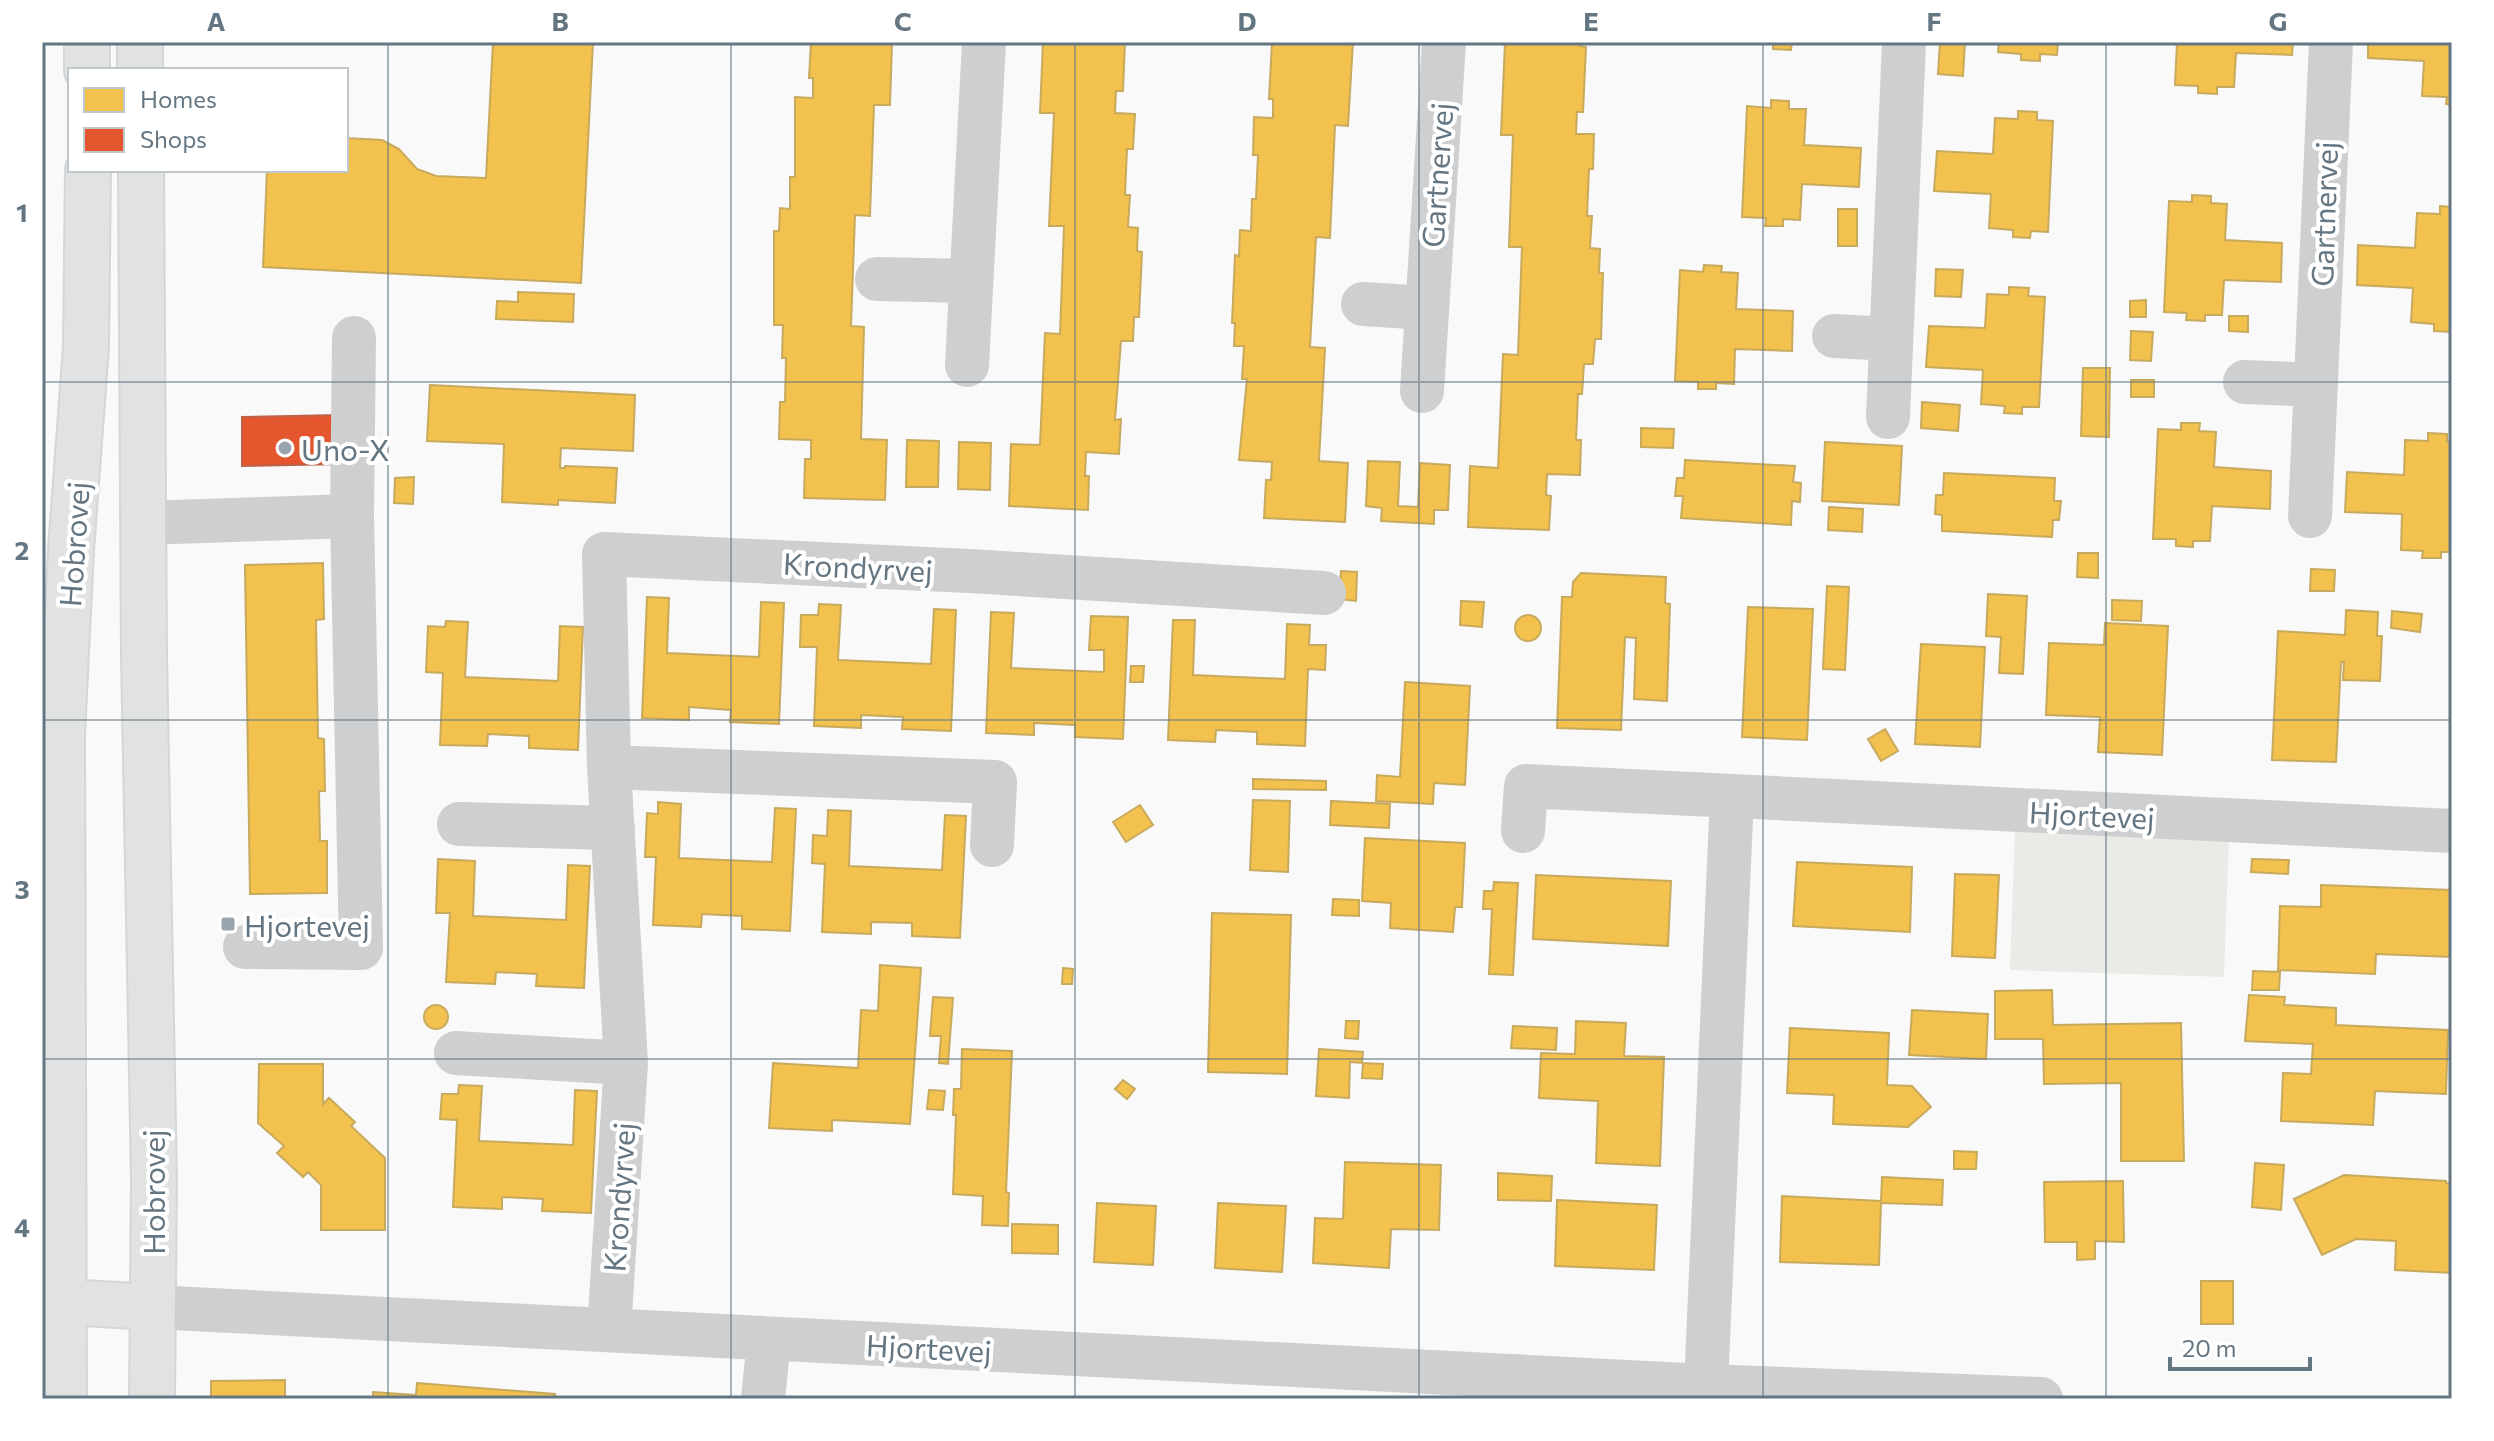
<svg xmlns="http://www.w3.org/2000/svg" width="2494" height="1441" viewBox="0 0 2494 1441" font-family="Commissioner,sans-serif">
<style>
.green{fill:#e8ebe6}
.homes{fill:#f2c14e;stroke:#c8aa5e;stroke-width:2}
.shops{fill:#e4572e;stroke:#be6048;stroke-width:2}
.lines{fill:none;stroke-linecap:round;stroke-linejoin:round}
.major-casing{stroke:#d5d6d7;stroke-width:48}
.minor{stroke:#cecfd0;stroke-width:44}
.major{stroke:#e1e2e2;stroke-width:44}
.grid{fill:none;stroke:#657683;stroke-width:2;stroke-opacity:0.55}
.poi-dot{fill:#99a4ac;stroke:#fff;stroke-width:3}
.labels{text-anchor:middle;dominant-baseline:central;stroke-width:8;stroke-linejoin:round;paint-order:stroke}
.street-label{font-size:30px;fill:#657683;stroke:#fff}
.poi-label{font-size:30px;fill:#657683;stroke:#fff;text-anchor:start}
.neatline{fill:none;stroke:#657683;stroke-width:3}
.grid-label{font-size:26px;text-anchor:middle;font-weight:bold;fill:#657683}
</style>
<rect width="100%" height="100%" fill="#f9f9f9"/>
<!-- green -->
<path class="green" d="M2015,829l214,7 -5,141 -214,-7z"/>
<!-- homes -->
<path class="homes" d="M493,42h100l-12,241 -318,-16 4,-97h79v-32l36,2 17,9 18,20 19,7 50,2z
M811,42h81l-2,63h-16l-4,111 -15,-1 -4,111 13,1 -3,112 26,1 -2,60 -81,-2 1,-39h6v-19l-32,-1 1,-37h5l1,-44h-4l1,-33h-9v-94h5l1,-23 10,1v-32h5v-80l18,1v-20h-4z
M1043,42h82l-2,49h-7l-1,22 20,1 -2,35h-6l-2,46h5l-2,32 10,1 -1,23 5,1 -3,65h-5l-1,24h-12l-6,79 6,-1 -2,35 -33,-2 -1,24h4l-1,34 -79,-4 2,-62 29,1 5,-112 15,1 4,-108h-15l5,-113h-14z
M1272,42h81l-5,84 -13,-1 -5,113 -14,-1 -6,110 15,1 -6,113 29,2 -3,59 -81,-4 2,-38h5l1,-18 -33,-2 8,-81h-5l2,-33h-10l1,-23h-3l3,-68 4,1 1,-26 11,1 1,-32h4l2,-44h-5l1,-38 19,1v-19h-4z
M1505,42h76l-1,4 6,1 -3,65h-6l-1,22h18l-1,35h-4l-2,47h5l-2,32 10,1 -1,24h4l-2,66h-6l-2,25h-9l-2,30h-4l-2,46h5l-1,35 -33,-1 -1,21 5,1 -2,34 -81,-3 2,-61 28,2 5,-114 15,1 4,-108h-13l4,-112h-12z
M1773,42h36l-17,1 -1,7 -18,-1z
M1940,42h25l-2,34 -25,-2z
M1999,42h59l-1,13 -17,-1v7l-19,-1v-6l-23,-2z
M2177,42h116l-1,13 -56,-2 -2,34h-17v7l-19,-1v-7l-23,-1z
M2368,42h84v63l-6,-1 1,-7 -25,-1 2,-35 -56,-3z
M1771,100l18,1v8h17l-2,36 57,3 -2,39 -57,-3 -2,36 -17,-1v7h-18l1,-8 -24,-1 5,-111 24,2z
M2018,111l19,1v8l16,1 -5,111 -17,-1 -1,7 -17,-1v-7l-24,-2 2,-34 -57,-3 3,-40 56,3 2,-36 23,1z
M2192,195l19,1v7l16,1 -2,36 57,3 -1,39 -57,-2 -2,35h-17v6l-19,-1 1,-7 -23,-1 5,-111 23,1z
M2440,206l12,1v125l-18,-1v-7l-23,-2 2,-34 -56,-3 1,-40 57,3 2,-35 23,1z
M1838,209h19v37h-19z
M1704,265l18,1 -1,6 17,1 -2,36 57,2 -1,40 -57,-2 -1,35 -18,-1v6h-18v-7l-23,-1 5,-111 23,2z
M1936,269l27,1 -2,27 -26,-1z
M2009,287l20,1 -1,8 17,1 -6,110h-17v7l-18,-1 1,-7 -24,-2 2,-34 -57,-3 3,-41 56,2 2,-34 22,1z
M518,292l56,2 -1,28 -77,-3 1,-18 21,1z
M2146,300v17h-16v-16z
M2229,316h19v16l-19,-1z
M2131,331l22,1 -2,29 -21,-1z
M2083,368h27l-1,69 -28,-1z
M2131,380h23v17h-23z
M430,385l205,10 -2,56 -72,-3 -1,20h5v-2l52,2 -2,35 -57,-3v5l-56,-3 2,-58 -77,-3z
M1922,402l38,3 -2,26 -37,-3z
M2181,423h19l-1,8 17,1 -2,35 57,4 -1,38 -58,-3 -2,35h-17v6l-17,-1v-7h-23l5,-110 23,1z
M1641,428l33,1 -1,19 -32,-1z
M2428,433l19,1v8h5v110h-11v6h-19l1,-7 -22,-1 1,-36 -57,-2 2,-40 57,3 1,-35 23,1z
M907,440l32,1 -1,46h-32z
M959,442l32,1 -1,47 -32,-1z
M1825,442l77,4 -3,59 -77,-4z
M1685,460l110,6 -2,16 8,1 -1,19 -8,-1 -1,24 -110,-7 2,-22h-8l2,-18h7z
M1368,461l32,1 -2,44 20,1 2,-44 30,2 -2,45h-14v14l-53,-3 1,-13 -16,-2z
M1944,473l111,5 -1,23h7l-2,19h-6l-1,17 -110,-6v-16l-7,-1 1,-19h7z
M414,477l-1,27 -19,-1 1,-25z
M1829,507l34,2 -1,23 -34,-2z
M2078,553h20v25l-21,-1z
M323,563l1,56 -8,1 2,118 6,1 1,52h-6l1,50h7v52l-77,1 -5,-329z
M2311,569l24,1 -1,21h-24z
M1341,571l16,1 -1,29 -17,-2z
M1581,573l85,4 -1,26 5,1 -3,97 -33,-2 2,-61 -11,-1 -4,93 -64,-2 5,-131h10l1,-15z
M1827,586l22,1 -4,83 -22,-1z
M1988,594l39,2 -4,78 -24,-1 2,-36 -15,-1z
M647,597l22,1 -2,55 92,4 2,-55 23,1 -5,121 -49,-2 1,-12 -42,-3v13l-47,-2z
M2112,600l30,1 -1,20 -29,-1z
M1461,601l23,1 -2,25 -22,-2z
M819,604l22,1 -3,55 93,4 3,-55 22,1 -5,121 -49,-2 1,-12 -42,-2v13l-47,-2 3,-79h-17l1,-32h17z
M1748,607l65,2 -6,131 -65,-3z
M2346,610l32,2 -1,24h5l-2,45 -37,-1 1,-18h-3l-5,100 -64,-2 6,-129 67,4z
M2392,611l30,3 -2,18 -29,-4z
M991,612l23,1 -3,55 93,4v-22h-15l2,-34 37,1 -5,122 -48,-2v-12l-41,-2v12l-48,-2z
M1515 628a13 13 0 1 1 26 0a13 13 0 1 1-26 0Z
M1173,620h22l-2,55 92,4 2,-55 23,1 -1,20h17l-1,25 -17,-1 -3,77 -48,-2v-12l-41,-2 -1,12 -47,-2z
M446,621l22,1 -3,55 93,4 2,-55 23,1 -5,123 -49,-2v-12l-41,-2 -1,12 -47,-1 3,-72 -17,-1 2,-46 17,1z
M2105,623l63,3 -6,129 -64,-3 2,-35 -54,-2 3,-72 55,2z
M1921,644l64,3 -5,100 -65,-3z
M1131,666h13l-1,16h-13z
M1405,682l65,4 -5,99 -31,-2 -1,21 -57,-3 1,-26 23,2z
M1885,729l13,22 -17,10 -13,-22z
M1253,779l73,2v9l-73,-1z
M1253,800l37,1 -2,71 -38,-2z
M1331,801l59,3 -1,24 -59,-3z
M658,802l23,2 -2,54 93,4 3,-54 21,1 -6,122 -48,-2v-13l-40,-2 -1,13 -48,-2 3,-68h-11l2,-44 11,1z
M1140,805l13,20 -27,17 -13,-20z
M828,810l23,1 -2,55 93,4 3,-55 21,1 -6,122 -48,-2v-13l-41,-1v12l-49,-2 3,-68 -13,-1 1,-28 14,1z
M1365,838l100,5 -3,64h-7l-2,25 -63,-4 1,-25 -29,-2z
M438,859l37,2 -2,55 93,4 2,-55 22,1 -6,122 -48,-2 1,-12 -41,-2 -1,12 -49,-2 4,-69h-14z
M2252,859l37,1 -1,14 -37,-2z
M1797,862l115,5 -2,65 -117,-6z
M1955,874l44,1 -4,83 -43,-2z
M1536,875l135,6 -3,65 -135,-7z
M1494,882l24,1 -5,92 -24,-1 3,-65h-9l1,-18h9z
M2321,885l131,5v67l-76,-3 -1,20 -97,-4 2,-64 41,1z
M1333,899l26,1v16l-27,-1z
M1212,913l79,2 -4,159 -79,-2z
M880,965l41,3 -11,156 -78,-4v11l-63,-3 4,-65 85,5 3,-58 17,1z
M1063,968l10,1 -1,15h-10z
M2253,971l27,1 -1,18h-27z
M2052,990l1,35 128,-2 3,138h-63v-78l-77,1 -1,-45h-48v-48z
M2249,995l36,2 -1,8 52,3v17l112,5 -2,64 -71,-3 -2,34 -92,-4 2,-48 28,1 2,-30 -68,-3z
M933,997l20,1 -5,66 -9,-1 2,-27h-11z
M424 1017a12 12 0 1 1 24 0a12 12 0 1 1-24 0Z
M1912,1010l76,4 -2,45 -77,-4z
M1346,1021h13l-1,18 -13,-1z
M1576,1021l50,2 -2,33 40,1 -4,109 -64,-3 2,-62 -59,-3 2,-45 34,1z
M1513,1026l44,2 -1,22 -45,-2z
M1790,1028l99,5 -2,52 25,1 19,21 -23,20 -75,-3 1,-29 -47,-2z
M962,1049l50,2 -6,141 3,1 -1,33 -26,-1 1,-29 -30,-2 3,-79h-3l1,-26h7z
M1319,1049l44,3 -1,11 -12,-1 -1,36 -33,-2z
M1363,1063l20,1 -1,15 -20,-1z
M259,1064h64v40l6,-6 26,24 -4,4 34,32v72h-64v-45l-13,-13 -5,5 -26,-24 7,-7 -26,-23z
M1123,1080l12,9 -8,10 -12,-10z
M459,1085l23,1 -3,55 94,4 2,-55 22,1 -6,122 -49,-2 1,-12 -41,-2v12l-49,-2 4,-87 -17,-1 2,-25h16z
M929,1090l16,1 -2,19 -16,-1z
M1954,1151l23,1 -1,17h-22z
M1345,1162l96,3 -2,65 -48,-1 -2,39 -76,-5 2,-45 28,1z
M2255,1163l29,2 -3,45 -29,-3z
M1498,1173l54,3 -1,25 -53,-1z
M2344,1175l102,6v2l6,1v89l-57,-3 1,-29 -40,-2 -34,16 -28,-56z
M1882,1177l61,3 -1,25 -61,-2 -2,62 -99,-3 2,-66 99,5z
M2123,1181l1,61 -29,-1v18l-18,1v-18h-32l-1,-60z
M1557,1200l100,5 -3,65 -99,-4z
M1097,1203l59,3 -3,59 -59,-3z
M1218,1203l68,3 -4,66 -67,-4z
M1012,1224l46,1v29l-46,-1z
M2201,1281h32v43h-32z
M285,1380v19h-74v-18z
M417,1383l138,11v5h-182v-7l43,3z"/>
<!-- shops -->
<path class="shops" d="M340,415v49l-98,2v-49z"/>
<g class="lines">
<!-- major casing -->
<g class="major-casing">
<path id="major" d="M87,42v28
M140,42v28
M141,170l3,486 10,523 -2,220
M65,1302l87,5
M64,1399l-2,-665 9,-184 15,-203 2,-177"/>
</g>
<!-- minor -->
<path class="minor" d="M877,279l94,2
M1363,304l64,4
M1834,336l57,3
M967,365l17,-323
M2245,382l71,3
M1422,391l22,-349
M1888,417l16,-375
M2310,516l21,-474
M144,523l208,-7 2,-178
M609,767l386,15 -3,63
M459,824l154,4
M1523,831l3,-45 926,45
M245,947l116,1 -9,-432
M456,1053l170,10
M152,1307l1554,79 335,13
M609,1330l17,-267 -17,-296 -5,-213 365,17 355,22
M1706,1386l26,-590
M763,1399l6,-60"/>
<!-- major -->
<use href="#major" class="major"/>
</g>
<!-- grid -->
<path class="grid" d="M388,42v1357M731,42v1357M1075,42v1357M1419,42v1357M1763,42v1357M2106,42v1357M42,382h2410M42,720h2410M42,1059h2410"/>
<!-- markers -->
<g class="poi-dot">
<circle cx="285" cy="448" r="8"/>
<rect x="220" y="916" width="16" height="16" rx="4"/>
</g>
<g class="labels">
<!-- street labels -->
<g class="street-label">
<text transform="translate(1436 175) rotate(-86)">Gartnervej</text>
<text transform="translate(2323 214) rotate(-88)">Gartnervej</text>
<text transform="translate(73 544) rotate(-86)">Hobrovej</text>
<text transform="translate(858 566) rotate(3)">Krondyrvej</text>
<text transform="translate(2092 814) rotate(3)">Hjortevej</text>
<text transform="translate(152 1192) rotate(-90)">Hobrovej</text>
<text transform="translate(618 1197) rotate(-86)">Krondyrvej</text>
<text transform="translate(929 1347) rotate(3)">Hjortevej</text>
</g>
<!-- poi labels -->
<g class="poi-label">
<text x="301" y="448">Uno-X</text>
<text x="244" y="924">Hjortevej</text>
</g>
</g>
<!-- border -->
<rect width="2494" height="1441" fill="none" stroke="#ffffff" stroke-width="88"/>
<!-- legend -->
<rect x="68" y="68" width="280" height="104" fill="#ffffff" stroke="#c1c8cd" stroke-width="2"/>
<rect x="84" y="88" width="40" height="24" fill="#f2c14e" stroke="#c1c8cd" stroke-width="2"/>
<text x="140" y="108" font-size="24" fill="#657683">Homes</text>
<rect x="84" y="128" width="40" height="24" fill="#e4572e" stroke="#c1c8cd" stroke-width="2"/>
<text x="140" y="148" font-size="24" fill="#657683">Shops</text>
<!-- scale -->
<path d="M2170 1357v12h140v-12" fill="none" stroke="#657683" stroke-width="4"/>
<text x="2182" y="1357" font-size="24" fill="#657683" stroke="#ffffff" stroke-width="6" paint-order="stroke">20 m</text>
<rect x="44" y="44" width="2406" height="1353" class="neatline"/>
<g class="grid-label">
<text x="216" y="31">A</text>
<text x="560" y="31">B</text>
<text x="903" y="31">C</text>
<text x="1247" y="31">D</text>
<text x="1591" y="31">E</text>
<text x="1934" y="31">F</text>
<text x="2278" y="31">G</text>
<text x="22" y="222">1</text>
<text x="22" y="560">2</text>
<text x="22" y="899">3</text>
<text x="22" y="1237">4</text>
</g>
</svg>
